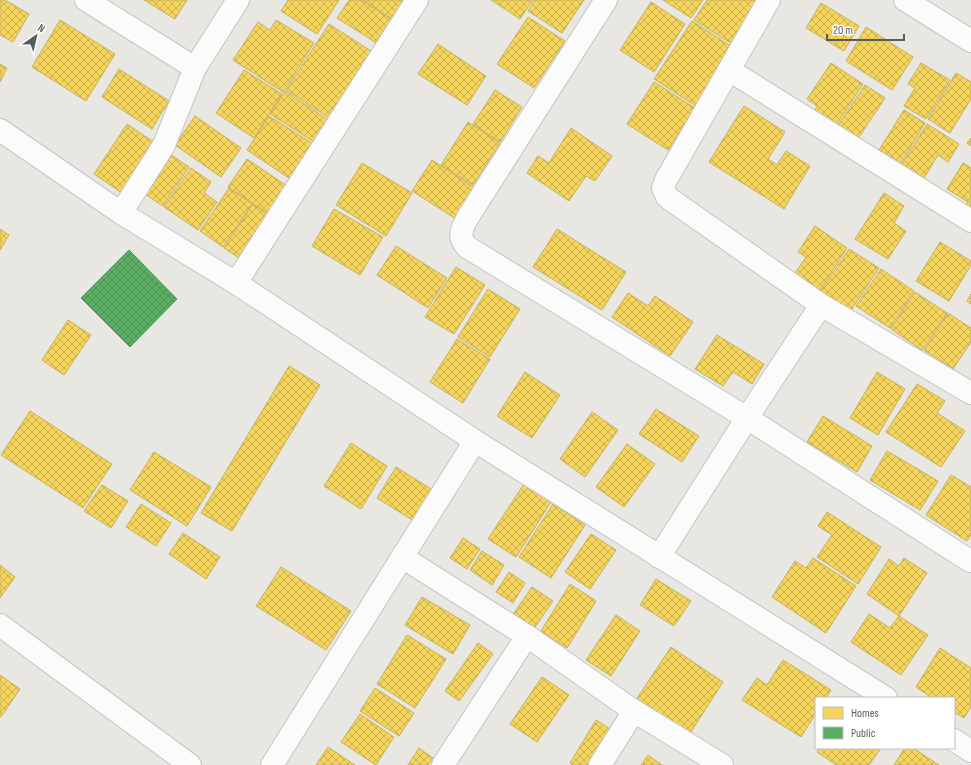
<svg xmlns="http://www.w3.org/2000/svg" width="971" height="765" viewBox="0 0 971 765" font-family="'Sofia Sans Condensed',sans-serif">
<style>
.homes{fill:url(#homes-cross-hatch);stroke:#c6b15e}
.public{fill:url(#public-cross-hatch);stroke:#599561}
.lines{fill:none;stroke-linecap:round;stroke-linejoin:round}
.street-casing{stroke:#c4c4c3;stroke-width:24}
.street{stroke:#fcfbfb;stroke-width:22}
</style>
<defs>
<pattern id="homes-cross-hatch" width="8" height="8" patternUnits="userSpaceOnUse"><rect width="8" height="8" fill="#f6d55c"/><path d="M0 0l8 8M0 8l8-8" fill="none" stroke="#cab04f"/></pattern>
<pattern id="public-cross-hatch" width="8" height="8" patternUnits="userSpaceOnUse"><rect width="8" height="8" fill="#5aae61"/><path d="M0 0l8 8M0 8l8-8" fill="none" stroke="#4d9153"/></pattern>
</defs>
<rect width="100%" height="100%" fill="#e8e7e2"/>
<!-- homes -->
<path class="homes" d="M0,0h5l24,14 -16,28 -13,-7z
M144,0h43l-12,19z
M288,0h51l-22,34 -36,-23z
M349,0h12l33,21 -16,23 -41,-26z
M363,0h44l-13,20z
M491,0h42l-13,19z
M535,0h49l-22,33 -34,-22z
M663,0h40l-12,18z
M707,0h60l-30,47 -43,-27z
M651,2l34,22 -31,48 -34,-22z
M821,3l38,23 -15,25 -38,-23z
M528,17l37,24 -31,47 -37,-24z
M60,20l55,34 -29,47 -54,-34z
M276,20l38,23 -31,49 -50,-32 25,-38 12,8z
M692,21l42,27 -38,58 -42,-27z
M329,24l48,31 -43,66 -48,-31z
M866,27l47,30 -21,33 -46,-29z
M438,44l48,32 -19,29 -49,-31z
M831,63l32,21 -28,43 -22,-14 4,-7 -10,-7z
M921,63l29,17 -24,39 -22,-13 11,-18 -7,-4z
M0,64l7,4 -7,14z
M119,69l50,32 -17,28 -50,-32z
M244,70l38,24 -28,44 -38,-25z
M956,73l15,9v17l-21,34 -22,-14z
M654,82l41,26 -27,42 -41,-26z
M865,85l20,13 -30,45 -20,-13z
M495,90l27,17 -22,35 -27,-18z
M285,91l48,32 -14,22 -49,-31z
M744,106l41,26 -17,27 9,6 9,-14 24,15 -26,43 -75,-47z
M904,110l21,13 -24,40 -22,-13z
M195,116l46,32 -20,29 -46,-32z
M269,116l49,31 -23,35 -48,-32z
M468,122l32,21 -27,42 -32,-20z
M127,124l34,23 -33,50 -34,-23z
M927,124l32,20 -11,18 -10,-7 -14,23 -22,-14z
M571,128l41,28 -17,25 -9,-5 -17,25 -42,-28 11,-17 11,7z
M971,138v8l-4,-3z
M165,151l24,16 -26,39 -24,-16z
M247,159l46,31 -18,28 -47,-31z
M432,160l49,32 -20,30 -49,-31z
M362,163l50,30 -26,43 -50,-31z
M963,163l8,5v45l-7,-5 4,-6 -21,-13z
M191,168l20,14 -7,11 13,9 -19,28 -34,-23z
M229,188l23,16 -29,43 -23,-16z
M884,193l20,13 -10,17 12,8 -18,28 -33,-20z
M253,204l21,15 -29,43 -21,-14z
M334,209l49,28 -23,38 -48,-29z
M815,226l32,22 -27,42 -25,-17 11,-16 -8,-5z
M0,229l9,6 -9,15z
M557,229l69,43 -24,38 -69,-43z
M940,242l31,19v4l-22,36 -33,-20z
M396,246l51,32 -19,30 -51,-33z
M849,249l30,19 -29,44 -30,-20z
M456,267l29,18 -31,49 -29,-17z
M881,269l33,22 -24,37 -34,-22z
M488,289l32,20 -30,48 -32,-20z
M915,292l32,21 -25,37 -31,-21z
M628,293l20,13 7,-10 38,26 -23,34 -58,-39z
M971,294v10l-4,-3z
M948,313l23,15v14l-18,27 -29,-19z
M68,320l23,15 -27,40 -22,-15z
M717,335l47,29 -12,20 -19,-12 -10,14 -28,-17z
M457,339l33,20 -27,44 -33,-21z
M289,366l31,19 -88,146 -31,-18z
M525,372l35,23 -28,43 -35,-22z
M877,372l28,17 -27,46 -28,-17z
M917,384l28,17 -8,12 28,18 -24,36 -55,-35z
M656,409l43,27 -17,26 -43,-28z
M30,411l82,53 -29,44 -82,-53z
M592,412l26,18 -33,47 -25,-18z
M823,416l49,30 -15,26 -50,-30z
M351,443l36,23 -26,43 -37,-23z
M627,444l28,20 -31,43 -28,-20z
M887,451l51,30 -18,29 -50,-30z
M154,452l57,35 -24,39 -57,-36z
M396,467l40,25 -19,31 -40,-25z
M951,475l20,12v48l-4,6 -41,-26z
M524,484l27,18 -35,55 -28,-18z
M102,485l26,16 -17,27 -27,-17z
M141,504l30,19 -15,23 -30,-19z
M553,504l32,21 -34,53 -32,-21z
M827,512l54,35 -23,37 -41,-27 15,-22 -14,-9z
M183,533l37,24 -14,22 -37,-25z
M591,534l25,16 -26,39 -25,-17z
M463,538l17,11 -13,20 -17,-11z
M482,551l22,14 -12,20 -22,-15z
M813,558l43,28 -30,47 -54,-36 23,-36 11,7z
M904,558l23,15 -28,43 -32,-22 22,-35 10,7z
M0,565l15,12 -15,21z
M281,567l70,44 -25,39 -70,-44z
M509,572l16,11 -12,20 -17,-11z
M656,579l35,22 -17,25 -34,-21z
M570,584l26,17 -29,47 -26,-17z
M532,587l21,14 -20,29 -21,-14z
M422,597l48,28 -17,29 -48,-29z
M869,614l21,14 9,-12 29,19 -27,40 -50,-33z
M616,615l24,16 -29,45 -25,-16z
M407,635l39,24 -31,49 -38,-24z
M478,643l15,11 -34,47 -14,-10z
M671,647l52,35 -34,53 -53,-35z
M940,648l31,20v39l-7,11 -10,-6v-14h-22l-16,-11z
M783,660l48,30 -5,8h-10v15l-15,24 -59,-37 15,-22 10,7z
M0,675l20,14 -19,28 -1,-1z
M542,677l27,18 -32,47 -27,-18z
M375,688l39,25 -15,23 -39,-25z
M360,714l34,23 -18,28 -35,-23z
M596,720l19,12 -20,33h-22l-3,-2z
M328,747l27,18h-39z
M419,748l14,10 -5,7h-20z
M820,748h61l-12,17h-33l-19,-13z
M905,748h8l26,17h-45z
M648,755l14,10h-21z"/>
<!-- public -->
<path class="public" d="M129,250l48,49 -47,48 -49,-49z"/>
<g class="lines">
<!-- street casing -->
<g class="street-casing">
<path id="street" d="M86,0l109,68
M606,0l-138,217c-6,11 -11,19 -1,30l280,171 223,143
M769,0l-103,180 -3,8 4,9 154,108 148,87 2,1
M905,0l66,41
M729,70l242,151
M0,130l121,83 115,70 239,158 411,257
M121,213l43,-68 31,-77 43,-68
M236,283l181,-283
M402,557l125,79 107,75 88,54
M659,557l88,-139 74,-113
M0,625l190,140
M954,740l17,11
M272,765l203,-324
M443,765l84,-129
M600,765l34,-54"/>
</g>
<!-- street -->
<use href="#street" class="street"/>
</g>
<!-- legend -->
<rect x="815" y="697" width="140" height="52" fill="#ffffff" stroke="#bcbec0"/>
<rect x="823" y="707" width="20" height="12" fill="#f6d55c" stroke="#bcbec0"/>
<text x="851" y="717" font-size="12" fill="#575c61">Homes</text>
<rect x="823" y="727" width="20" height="12" fill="#5aae61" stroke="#bcbec0"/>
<text x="851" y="737" font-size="12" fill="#575c61">Public</text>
<!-- north arrow -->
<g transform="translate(36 36) rotate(34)" stroke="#ffffff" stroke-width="3" paint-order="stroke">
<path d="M0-3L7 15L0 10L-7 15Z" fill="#575c61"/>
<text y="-6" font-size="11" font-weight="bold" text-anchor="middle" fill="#575c61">N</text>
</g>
<!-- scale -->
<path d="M827 34v6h77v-6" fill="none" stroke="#575c61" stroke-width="2"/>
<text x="833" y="34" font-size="12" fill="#575c61" stroke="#ffffff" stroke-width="3" paint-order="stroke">20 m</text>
</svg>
